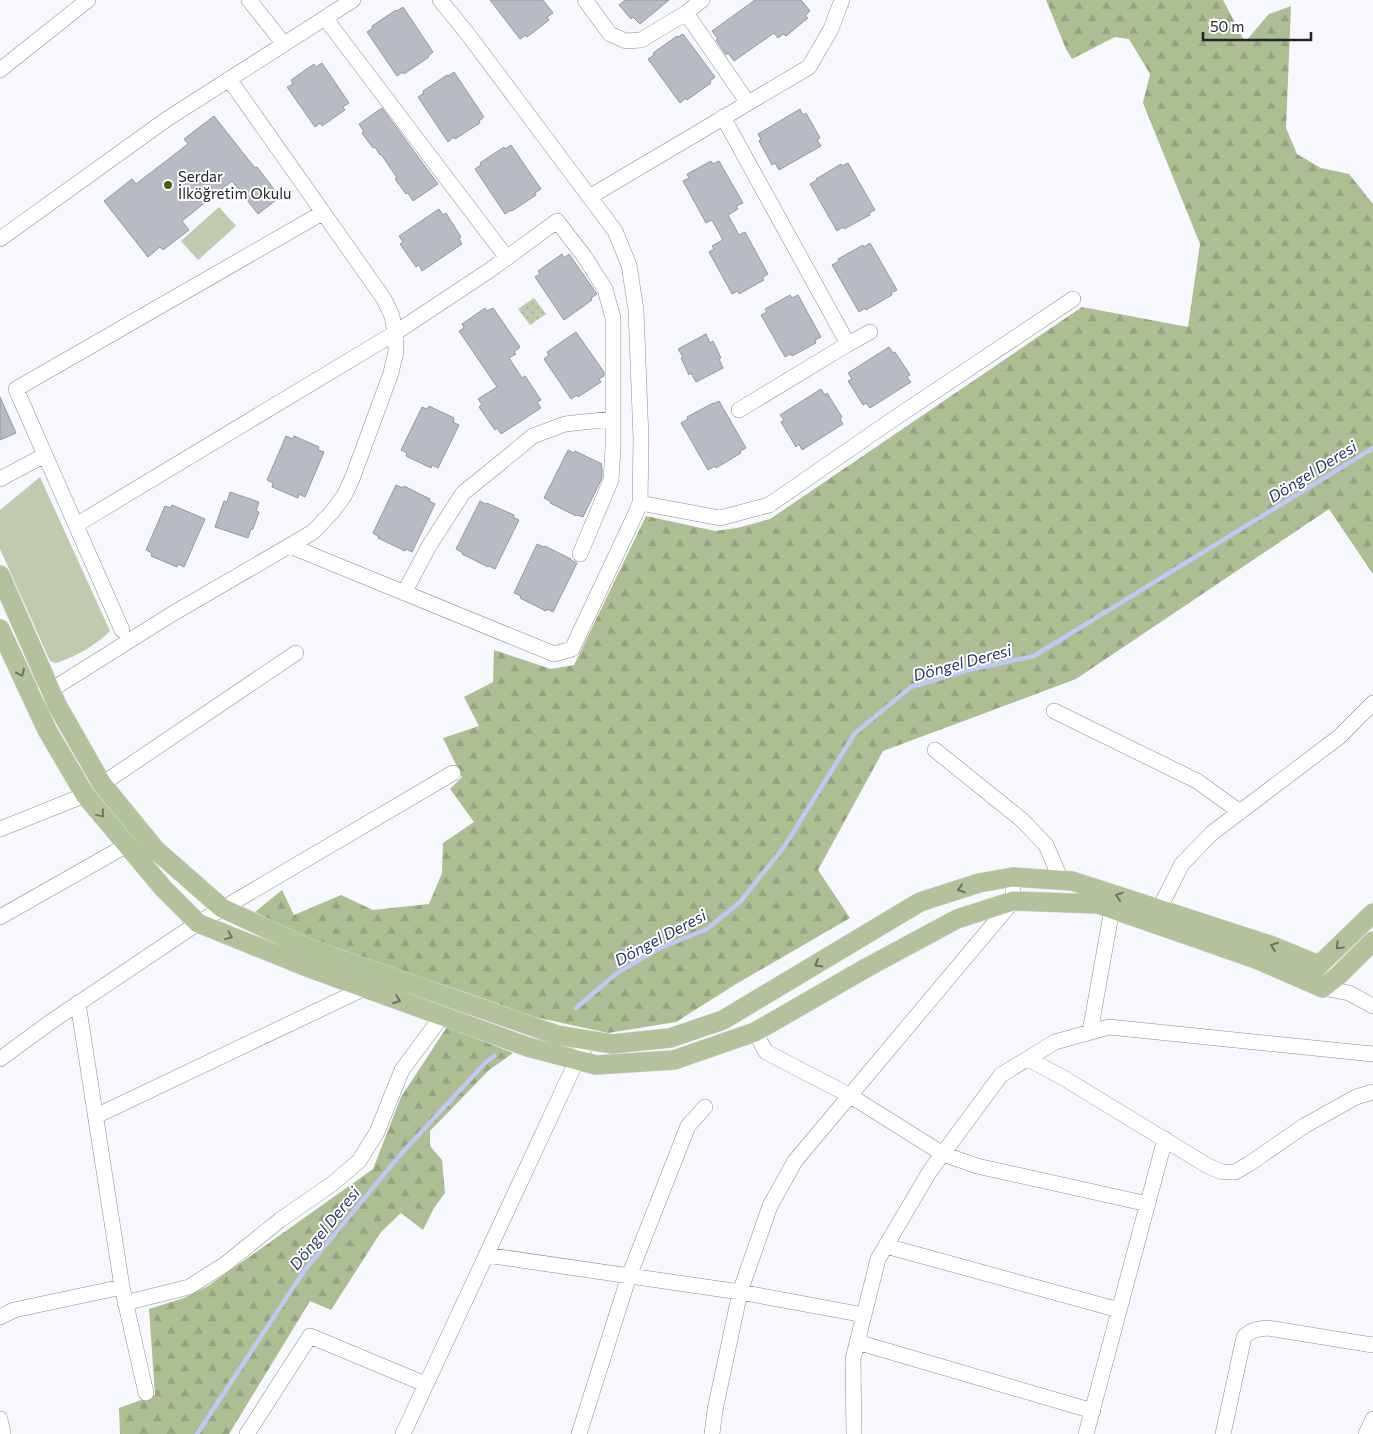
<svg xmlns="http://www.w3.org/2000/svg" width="1373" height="1434" viewBox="0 0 1373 1434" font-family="Commissioner,sans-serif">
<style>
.grass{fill:#bfcaaf}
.forest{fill:url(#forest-firs)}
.park{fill:url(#park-dots)}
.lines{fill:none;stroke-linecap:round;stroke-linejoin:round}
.stream{stroke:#bec9f5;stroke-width:4.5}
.building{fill:#b8bbc5;stroke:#9598a2}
.minor-casing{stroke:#8a8d97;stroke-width:16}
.major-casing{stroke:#d3d3d4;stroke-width:20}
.minor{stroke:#fff;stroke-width:15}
.major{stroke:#b4c29b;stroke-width:19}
.oneway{stroke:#6c7362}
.poi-dot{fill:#48600d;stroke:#fff;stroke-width:2}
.labels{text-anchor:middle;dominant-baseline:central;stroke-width:4;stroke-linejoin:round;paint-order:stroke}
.poi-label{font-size:15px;fill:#232428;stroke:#fff;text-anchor:start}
.water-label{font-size:16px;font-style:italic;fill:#2c356a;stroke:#fff}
</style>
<defs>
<pattern id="forest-firs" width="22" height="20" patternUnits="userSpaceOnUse" patternTransform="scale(1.25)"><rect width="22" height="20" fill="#adbe93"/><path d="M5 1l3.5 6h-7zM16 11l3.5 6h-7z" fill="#95a37f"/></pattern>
<pattern id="park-dots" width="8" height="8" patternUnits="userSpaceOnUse" patternTransform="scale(1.25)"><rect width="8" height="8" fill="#bfcaaf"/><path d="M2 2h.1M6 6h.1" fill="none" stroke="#a4ad97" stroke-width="1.8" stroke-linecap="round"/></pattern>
</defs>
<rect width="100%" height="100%" fill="#f6f8fe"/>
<!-- grass -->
<path class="grass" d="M219,207l17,19 -38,34 -17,-19z
M40,477l70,154c-15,15 -33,25 -54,32l-6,-2 -50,-112v-39z"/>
<!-- forest -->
<path class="forest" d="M1046,0h177l22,42 24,-28 22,-8 -5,122 11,26 24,14 28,6 24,30v370l-44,-65 -253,170 -193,72 -65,119 32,48 -114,66 -60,38 -68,11 -73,-16 -73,-26 -147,-47 -60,-32 27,-22 12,25 47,-20 32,15 56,-6 13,-31 1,-30 31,-21 -24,-33 12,-12 -19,-39 36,-12 -15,-29 29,-15 1,-32 57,19 23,-4 72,-149 69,15 22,-3 33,-9 312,-212 106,20 12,-83 -57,-141 7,-29 -21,-35 -14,-2 -43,22 -6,-10z
M447,1027l66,26 -24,17 -59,61v15l12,14 3,33 -11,15 -11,22 -22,-17 -20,19 -50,78 -21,-9 -81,133h-109l-1,-26 36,-13 -6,-86 35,-11 24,-12 165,-117 28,-72z"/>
<!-- park -->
<path class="park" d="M534,298l12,16 -16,11 -12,-16z"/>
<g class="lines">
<!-- stream -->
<path class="stream" d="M576,1008l41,-35 43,-25 47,-19 33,-27 44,-55 71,-114 56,-46 57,-17 66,-14 339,-208
M197,1434l107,-163 97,-117 85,-92 8,-6"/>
</g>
<!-- building -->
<path class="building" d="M490,0h53l10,13 -6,4 2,3 -22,17 -1,-2 -6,4z
M625,0h44l-29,24 -7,-7 -2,2 -12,-14z
M755,0h46l9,11 -5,5 3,2 -22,18 -3,-2 -5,4 -4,-5 -40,28 -6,-8 -2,2 -10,-15 2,-1 -6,-8z
M403,7l30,45 -5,4 1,1 -25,17 -1,-2 -6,4 -30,-44 6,-4 -1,-2 24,-16 1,1z
M683,34l32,43 -5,4 1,2 -24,17 -1,-2 -6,5 -32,-44 6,-4 -1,-2 24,-17 1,1z
M322,63l27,40 -6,4 2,3 -23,16 -2,-3 -5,4 -28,-40 6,-3 -2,-4 23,-16 2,3z
M454,72l30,45 -5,4 1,2 -25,16 -1,-2 -6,5 -30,-45 6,-4 -1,-2 24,-16 1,1z
M382,108l56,76 -25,17 -5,-8 -2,1 -11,-15 2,-1 -16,-24 -1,1 -5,-8 -2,1 -11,-15 2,-1 -5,-8z
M800,109l3,6 3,-2 14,25 -3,2 4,6 -42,24 -4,-7 -3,2 -13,-24 2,-2 -3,-5z
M214,116l41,52 2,-1 23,30 -22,17 -26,-33 -50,40 7,9 -26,20 -3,-3 -12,10 -44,-56 28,-22 4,5 52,-40 -4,-5z
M511,145l30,44 -6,4 1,2 -24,16 -1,-1 -6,4 -30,-45 6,-4 -1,-2 24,-16 1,2z
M711,161l2,3 6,-3 24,42 -7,3 2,3 -10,6 11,20 6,-3 23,42 -6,4 2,2 -25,14 -1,-3 -6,3 -23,-42 5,-3 -2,-3 11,-6 -11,-20 -6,3 -23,-42 6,-3 -2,-4z
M848,163l27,47 -6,3 1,2 -26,14 -1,-2 -6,4 -27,-47 7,-4 -1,-1 25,-15 1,2z
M439,209l4,6 3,-2 15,24 -2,1 3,6 -40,27 -3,-6 -3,2 -16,-23 3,-2 -4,-6z
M870,243l27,47 -6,3 1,2 -26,15 -1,-2 -6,4 -27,-47 7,-4 -1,-2 25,-14 1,2z
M562,254l2,4 5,-4 28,40 -6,4 1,2 -28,20 -29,-43 5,-3 -2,-3z
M790,295l2,3 6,-3 23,42 -6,3 1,3 -24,13 -2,-2 -5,3 -24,-42 6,-3 -2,-3z
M485,308l2,3 6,-3 27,39 -6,5 2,2 -7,4 13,20 3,-2 16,24 -4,2 4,6 -40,26 -4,-6 -2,2 -16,-23 3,-2 -4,-6 19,-12 -38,-56 5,-3 -2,-4z
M576,332l28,40v4l-5,3 2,3 -23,15 -1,-2 -6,4 -27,-40 5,-4 -2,-3z
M706,334l4,9 3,-2 8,17 -2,1 4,9 -27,14 -5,-9 -2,2 -8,-17 2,-1 -5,-8z
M889,347l4,6 2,-1 15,23 -3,2 4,5 -41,26 -4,-5 -3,2 -15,-24 4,-2 -4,-6z
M821,389l4,6 2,-2 15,24 -2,2 3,5 -41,26 -3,-6 -3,3 -15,-25 3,-2 -4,-5z
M0,397l16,36 -16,7z
M719,401l27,47 -6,3 1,2 -25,15 -1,-2 -7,4 -27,-47 7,-4 -1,-2 26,-14v1z
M429,406l25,12 -1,4 6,3 -21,43 -6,-3 -1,3 -25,-12 1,-3 -6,-3 21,-43 5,2z
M286,436l7,3 1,-3 25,11 -1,3 6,2 -19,45 -6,-3 -1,4 -26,-11 1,-4 -6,-3z
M568,450l6,3 1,-2 27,13 -1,2 1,1v11l-19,39 -6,-2 -1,1 -26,-13 1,-1 -7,-4z
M396,485l7,3 1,-2 26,13 -1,2 6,3 -23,48 -6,-3 -1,2 -27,-13 1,-1 -6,-4z
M230,492l29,10 -3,9 3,1 -6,17h-2l-3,9 -33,-11 9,-26 3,1z
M480,501l6,3 1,-1 27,12 -1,2 6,3 -24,49 -6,-3 -1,1 -26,-13 1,-1 -7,-4z
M172,505l33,14 -21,48 -6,-3 -1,3 -26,-11 1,-3 -6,-3 19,-44 6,2z
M537,544l7,3 1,-1 26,13v1l6,3 -24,49 -6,-3 -1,2 -26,-13 1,-2 -7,-3z"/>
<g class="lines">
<!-- minor casing -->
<g class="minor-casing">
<path id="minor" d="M249,0l35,44
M585,0l25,34 16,7 15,-1 45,-27 16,-13
M686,13l62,90
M325,18l182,240
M0,70l88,-70
M723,117l125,227
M591,196l218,-129 22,-38 11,-29
M0,239l167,-120 186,-119
M739,410l109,-66 22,-12
M0,479l45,-24
M640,503l80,15 49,-13 123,-85 181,-121
M76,525l319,-192 95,-63 67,-49 27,35 21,33 8,29v130l-2,32 -31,74
M290,546l264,108 18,-5 63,-134 5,-12 1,-64 -5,-129 -7,-45 -14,-34 -148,-198 -27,-33
M404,593l25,-47 34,-53 31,-25 39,-32 32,-12 47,-5
M122,630l-106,-241 306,-176
M32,697l19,-7 121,-76 141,-82 19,-20 12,-16 8,-17 39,-106 5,-22 -1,-18 -3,-17 -8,-17 -155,-220
M1054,711l143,70 43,31
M935,750l87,70 24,25 15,35
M102,784l194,-131
M0,829l85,-34
M0,917l127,-72
M1153,917l6,-8 23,-45 30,-31 127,-96 34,-34
M1323,988l26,5 24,13
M78,1003l44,284 24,106
M755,1032l11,20 83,43 94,59 34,12 171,38
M1090,1032l22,-123
M0,1059l52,-38 146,-98 255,-150
M1028,1059l34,18 146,89 14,6h13l14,-8 55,-38 52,-29 17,-5
M96,1116l269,-128
M886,1246l233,64
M486,1255l254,37 124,23
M125,1303l64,-16 35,-22 56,-45 52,-36 27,-23 18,-29 25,-62 40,-54
M0,1317l14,-7 108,-23
M857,1342l236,69
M0,1419l3,15
M247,1434l63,-98 115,48
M403,1434l174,-374 11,-19
M579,1434l50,-158 59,-150 17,-19
M712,1434l3,-24 25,-118 30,-86 25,-45 218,-260v-24
M854,1434l-1,-75 25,-100 52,-88 71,-96 54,-33 54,-15 264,27
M1086,1434l79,-295
M1223,1434l21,-97c8,-8 14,-8 24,-9l105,17
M1366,1434l7,-15"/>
</g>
<!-- major casing -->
<g class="major-casing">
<path id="major" d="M0,575l57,130 45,79 54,66 66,58 86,40 249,87 55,9 58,-6 53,-18 197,-118 59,-19 34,-6 59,4 198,64 49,20
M0,629l47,101 38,65 78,93 35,35 109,44 221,80 68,18 78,-5 81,-28 111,-64 91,-49 56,-18 85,3 158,55 67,29 16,-13 34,-34
M1311,973l62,-60"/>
</g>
<!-- minor -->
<use href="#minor" class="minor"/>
<!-- major -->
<use href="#major" class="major"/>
</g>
<!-- one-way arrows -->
<defs><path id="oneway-chevron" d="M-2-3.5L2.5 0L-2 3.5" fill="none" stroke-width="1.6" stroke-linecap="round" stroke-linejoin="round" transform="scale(1.25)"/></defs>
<g class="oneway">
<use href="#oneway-chevron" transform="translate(21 673) rotate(65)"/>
<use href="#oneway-chevron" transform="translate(101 814) rotate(50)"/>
<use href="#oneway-chevron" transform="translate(961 889) rotate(162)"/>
<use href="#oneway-chevron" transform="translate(1119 896) rotate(-162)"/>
<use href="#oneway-chevron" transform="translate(229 936) rotate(22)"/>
<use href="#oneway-chevron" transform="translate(1274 946) rotate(-159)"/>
<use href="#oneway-chevron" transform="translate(1339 946) rotate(136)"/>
<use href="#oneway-chevron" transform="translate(818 964) rotate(149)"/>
<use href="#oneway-chevron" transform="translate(397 1000) rotate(20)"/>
</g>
<!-- markers -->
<circle class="poi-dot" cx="168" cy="185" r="5"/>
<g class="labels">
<!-- poi labels -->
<g class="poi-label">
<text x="178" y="176">Serdar<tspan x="178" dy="17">İlköğretim Okulu</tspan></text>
</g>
<!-- water labels -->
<g class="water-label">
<text transform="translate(1312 471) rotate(-32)">Döngel Deresi</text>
<text transform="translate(962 662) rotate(-15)">Döngel Deresi</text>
<text transform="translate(660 937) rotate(-28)">Döngel Deresi</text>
<text transform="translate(324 1228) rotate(-51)">Döngel Deresi</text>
</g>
</g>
<!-- scale -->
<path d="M1203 32v8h108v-8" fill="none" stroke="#232428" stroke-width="2.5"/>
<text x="1210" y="32" font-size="15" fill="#232428" stroke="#ffffff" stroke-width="4" paint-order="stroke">50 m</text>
</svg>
